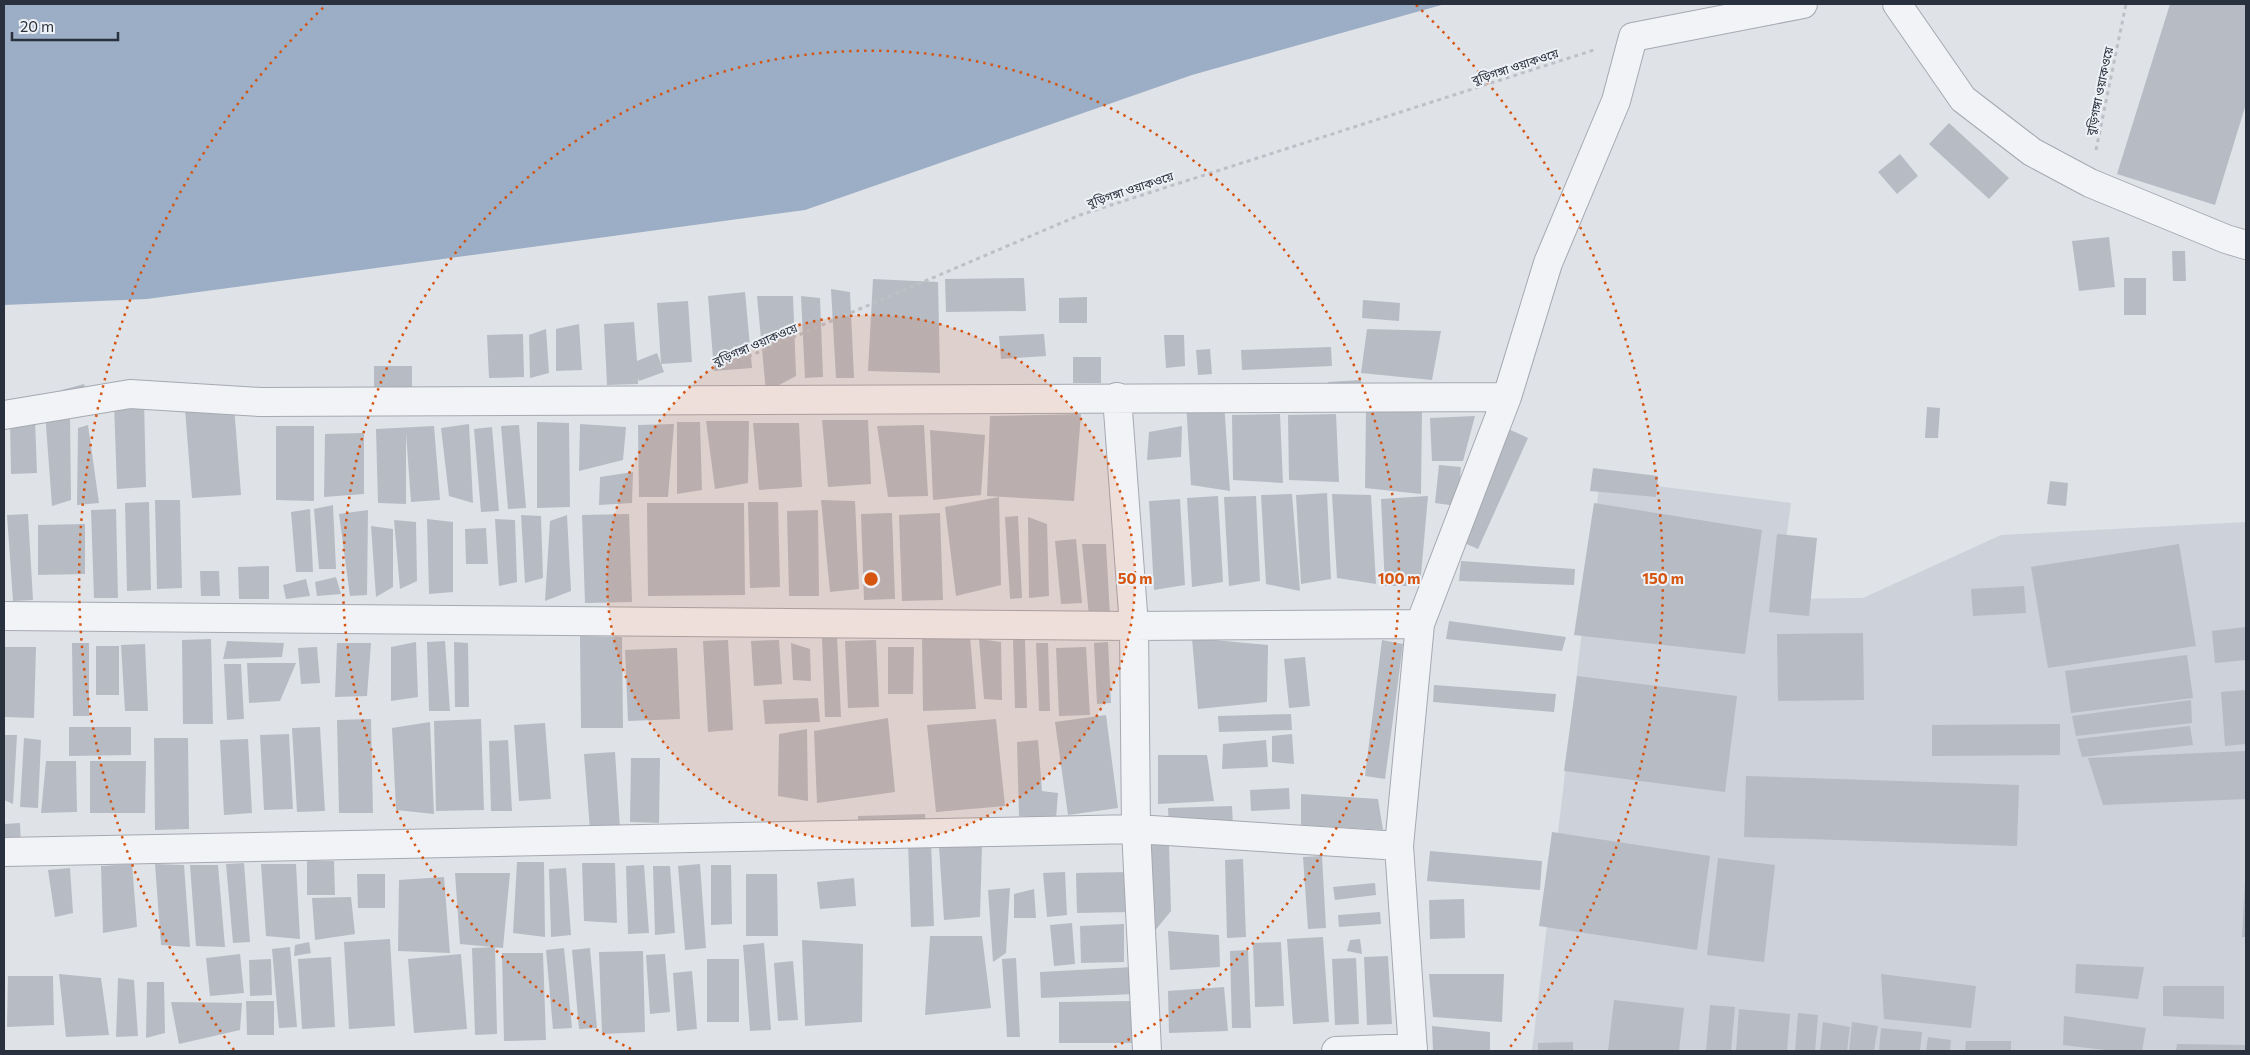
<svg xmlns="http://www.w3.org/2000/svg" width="2250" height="1055" viewBox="0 0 2250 1055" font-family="Commissioner,'Noto Sans Bengali',sans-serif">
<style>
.built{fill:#cdd1d9}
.water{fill:#9caec5}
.building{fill:#b7bbc4}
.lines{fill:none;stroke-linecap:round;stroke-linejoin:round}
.minor-casing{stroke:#a5a9b1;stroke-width:30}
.path{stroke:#bec0c6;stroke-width:3;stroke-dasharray:4 4;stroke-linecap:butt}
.minor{stroke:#f2f3f6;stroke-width:28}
.ring{fill:none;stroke:#d55511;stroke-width:2.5;stroke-dasharray:2.5 5}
.labels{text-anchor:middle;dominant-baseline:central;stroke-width:4;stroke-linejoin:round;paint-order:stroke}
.street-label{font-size:12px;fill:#29303e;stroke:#eef1f5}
.centre{fill:#d55511;stroke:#eef1f5;stroke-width:2.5}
.ring-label{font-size:15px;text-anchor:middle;font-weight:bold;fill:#d55511;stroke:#eef1f5;stroke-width:4;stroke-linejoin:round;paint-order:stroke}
</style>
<rect width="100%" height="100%" fill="#dfe2e7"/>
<!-- built -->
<path class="built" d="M1600,479l191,24 -13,96 85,-1 138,-63 245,-13v529h-714z"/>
<!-- water -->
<path class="water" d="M4,4h1441l-253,71 -387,135 -658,89 -143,6z"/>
<!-- building -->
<path class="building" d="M2170,4h76v100l-31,101 -98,-31z
M1949,123l60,55 -20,21 -60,-55z
M1900,154l18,22 -21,18 -19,-22z
M2109,237l6,50 -36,4 -7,-50z
M2172,251h13l1,30h-13z
M1024,278l2,33 -80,1 -1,-33z
M2124,278h22v37h-22z
M873,279l65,3 2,91 -72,-2z
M831,289l19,3 4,86h-18z
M745,292l7,76 -38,3 -6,-75z
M757,296h36l3,80 -30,16z
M801,296l19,2 3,79 -18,1z
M1087,297v26h-28v-25z
M1363,300l37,3 -1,18 -37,-3z
M688,301l4,61 -31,2 -4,-61z
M634,322l3,39 20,-8 7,19 -25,9 -1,-3v6l-31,1 -3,-61z
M579,324l3,46 -26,1v-42z
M546,329l3,44 -19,5 -1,-43z
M1367,329l74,2 -9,49 -71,-7z
M523,334l1,43 -35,1 -2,-43z
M1044,334l2,22 -45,3 -2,-23z
M1164,335h20l1,31 -19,2z
M1331,347l1,19 -90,4 -1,-20z
M1210,349l2,25 -14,1 -2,-25z
M1073,357h28v26h-28z
M374,366h38v28l-38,1z
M1361,380l1,13 -33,1 -1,-12z
M84,384l5,17 -25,3 -2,-14z
M144,401l2,86 -29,2 -3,-86z
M1186,401l38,1 6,89 -39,-6z
M234,406l7,89 -49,3 -7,-89z
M1927,407l13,1 -2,30h-13z
M1422,409l-1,85 -56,-6 1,-78z
M45,412l25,2 1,86 -19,6z
M1081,414l-7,87 -87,-5 3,-80z
M1280,414l3,69 -50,-3 -1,-65z
M1336,414l3,68 -50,-2 -1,-65z
M1475,416l-12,45h-31l-2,-43z
M35,419l2,54 -26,1 -1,-54z
M822,420h46l3,64 -43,3z
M706,421h43l-1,62 -33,6z
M537,422l32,1 1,84 -33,1z
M677,422h23l2,68 -25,4z
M753,423h46l3,64 -43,3z
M1495,423l33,15 -50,111 -34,-15 13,-28 -22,-3 4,-38 22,2 -3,37z
M469,424l4,79 -24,-7 -8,-68z
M580,424l46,3 -3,33 -44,11z
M674,424l-6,73h-29l-1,-72z
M88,425l11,78 -22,2 1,-77z
M519,425l7,83 -18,1 -7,-83z
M924,425l4,71 -40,1 -11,-71z
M276,426h38v75l-38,-1z
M434,426l6,74 -29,2 -5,-69v71l-28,-1 -2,-74z
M1182,426l-1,31 -34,3 2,-28z
M492,427l7,84 -18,1 -7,-83z
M930,430l55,5 -4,60 -48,5z
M364,433v61l-40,3 1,-63z
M1593,468l65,8 -2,21 -66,-6z
M633,472l-1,31 -33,2 1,-28z
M2050,481l18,2 -2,23 -19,-2z
M1327,493l4,86 -30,5 -5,-89z
M1292,494l8,97 -34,-7 -5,-89z
M1332,494l39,1 5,89 -39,-6z
M1218,496l5,86 -31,5 -5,-89z
M1256,496l4,85 -31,5 -5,-89z
M1428,496l-8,90h-35l-4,-87z
M999,497l2,88 -45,11 -11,-89z
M1180,499l5,86 -31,5 -5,-89z
M155,500h25l2,88 -25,1z
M821,500l34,1 4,88 -29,3z
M149,502l2,88 -24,1 -2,-88z
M748,502h30l2,85 -30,1z
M647,503h97l1,92 -97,1z
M1594,503l168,27 -17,124 -171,-19z
M333,505l3,64h-17l-5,-60z
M116,509l2,89h-24l-3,-88z
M310,509l3,63h-17l-5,-60z
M368,510l-1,85 -17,1 -11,-82z
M818,510l1,86h-30l-2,-85z
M892,513l3,86 -31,1 -3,-86z
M940,513l3,87 -41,1 -3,-86z
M28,514l5,86 -20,1 -6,-86z
M629,514l3,88 -47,1 -3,-88z
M521,515l20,1 2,62 -18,5z
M567,515l4,76 -26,10 5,-80z
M1018,516l4,82 -12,1 -5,-82z
M1028,517l19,7 2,72 -20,2z
M427,519l26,3v70l-24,2z
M495,519l20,1 2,62 -18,4z
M394,520l22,2 1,59 -17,8z
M85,524v50l-47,1v-50z
M371,526l22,3v58l-17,10z
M486,528l2,36h-22l-1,-35z
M1777,534l40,4 -8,78 -40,-4z
M1076,539l6,64 -21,1 -6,-63z
M1082,544h24l4,71 -21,1z
M2179,544l17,102 -148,22 -17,-101z
M1461,561l114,8 -1,16 -115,-4z
M269,566v33h-30l-1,-32z
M200,571h19l1,25h-19z
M336,577l5,17 -24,2 -2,-14z
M306,579l4,17 -24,3 -3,-14z
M2024,586l2,27 -53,3 -2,-27z
M1449,621l117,16 -4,14 -116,-12z
M2246,627v33l-31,3 -3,-32z
M1863,633l1,67 -86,1 -1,-67z
M580,636l42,1 1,91h-42z
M837,636l4,81h-16l-3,-80z
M970,636l6,73 -53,2 -1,-72z
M1192,638l76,7 -1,57 -69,7z
M211,639l2,85h-30l-1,-84z
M979,639l22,3 1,58 -18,-1z
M728,640l5,90 -25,2 -5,-91z
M779,640l3,44 -28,2 -3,-45z
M876,640l3,67 -31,1 -3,-67z
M1013,640h12l2,68h-12z
M1382,640l21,4 -18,135 -20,-3z
M227,641l57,2 -2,14 -59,2z
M445,641l5,70h-21l-2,-69z
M416,642l2,55 -27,4v-54z
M454,642l14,1 1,64h-14z
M1108,642l3,61 -14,1 -3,-61z
M72,643h17v73h-16z
M337,643h34l-4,53 -32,1z
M791,643l19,6 1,32 -18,-1z
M1036,643h12l2,68h-11z
M145,644l3,67h-23l-4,-66z
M96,646h23v49h-23z
M4,647h32l-2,71 -30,-1z
M317,647l3,36 -19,1 -3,-36z
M888,647h26l-1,47h-25z
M1086,647l4,68 -31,1 -3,-68z
M677,648l3,71 -52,2 -3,-71z
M2187,655l6,43 -122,15 -6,-42z
M1305,657l5,49 -21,2 -5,-49z
M247,663h49l-16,38 -31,2z
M224,664h17l3,55 -17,1z
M1577,676l160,20 -12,96 -161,-21z
M1434,685l122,9 -2,18 -121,-10z
M2246,690v54l-21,2 -4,-54z
M818,698l2,24 -55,2 -2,-24z
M2191,700l1,23 -116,13 -4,-20z
M1291,714l1,16 -73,2 -1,-16z
M1106,715l12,93 -50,7 -13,-93z
M888,718l7,74 -78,11 -3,-72z
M371,719l2,94h-34l-2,-93z
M481,719l3,91 -48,1 -2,-90z
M996,719l9,87 -69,6 -9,-87z
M430,722l4,92 -38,-4 -4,-82z
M545,723l6,76 -32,2 -5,-76z
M2060,724v31l-128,1v-31z
M2190,726l3,19 -111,12 -5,-18z
M69,727h62v28l-62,1z
M320,727l5,84 -28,1 -5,-84z
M807,729l1,72 -30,-5 1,-62z
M289,734l4,75 -29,1 -4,-75z
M1292,734l2,30 -22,-2v-26z
M4,735h13l-4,69 -9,-4z
M24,738l17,2 -3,68 -18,-1z
M154,738h34l1,91 -34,1z
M248,739l4,74 -28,2 -4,-75z
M508,740l4,71h-21l-2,-70z
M1038,740l4,51 16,2 -2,26 -37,-3 -2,-74z
M1266,740l2,27 -46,2 1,-25z
M2246,751v48l-143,6 -15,-47z
M615,752l5,76 -30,2 -6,-76z
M1158,755h49l7,46 -56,3z
M631,758h29l-1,65 -29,-1z
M46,761h30l1,51 -36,1z
M90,761h56l-1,52h-55z
M1746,776l273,9 -2,61 -273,-9z
M1289,788l1,21 -39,2 -1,-21z
M1301,794l77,5 5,31 -82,-5z
M1232,806l1,21 -64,2 -1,-21z
M925,814l1,14 -68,1v-13z
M20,823l1,24 -17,1v-24z
M1552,832l158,24 -13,94 -158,-24z
M931,841l3,85 -23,1 -3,-85z
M1149,844h20l2,67 -18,22z
M982,846l-2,71 -36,3 -5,-73z
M1430,851l112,10 -2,29 -113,-9z
M1322,856l4,72 -18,1 -5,-72z
M1718,858l57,7 -11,97 -57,-7z
M1243,859l3,78 -19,1 -2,-78z
M307,861h27l1,34h-28z
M517,862h27l1,75 -32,-4z
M244,863l6,79 -17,1 -7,-79z
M582,863h33l2,60 -33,-2z
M132,864l5,63 -34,6 -2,-67z
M155,864l29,1 6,82 -29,-2z
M261,864h35l4,75 -34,-3z
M700,864l6,84 -21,2 -7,-84z
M190,865h28l7,82 -29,-1z
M644,865l5,68 -21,1 -2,-68z
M711,865h20l1,59 -21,1z
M653,866h17l5,67 -20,2z
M70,868l3,45 -18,4 -7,-47z
M566,868l5,67 -20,2 -2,-68z
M1065,872l2,43 -20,2 -4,-44z
M1130,872l1,40 -54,1 -1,-40z
M455,873h55l-7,75 -43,-4z
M357,874h28v34h-27z
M746,874h31l1,62h-32z
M444,877l6,76 -52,-2 1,-71z
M854,878l2,28 -36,3 -3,-27z
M2245,880h1v57h-4z
M1375,883l1,12 -41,5 -2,-13z
M1010,888l-4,65 -13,9 -5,-72z
M1034,889l2,29h-22v-24z
M351,897l4,37 -40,6 -3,-42z
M1464,899l1,39 -35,1 -1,-39z
M1380,912l1,12 -42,3 -1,-12z
M1072,923l3,41 -21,2 -4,-41z
M1124,924v38l-43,1 -1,-37z
M1168,931l51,4 1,32 -50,3z
M930,936h52l9,72 -66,7z
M1323,937l6,85 -36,2 -6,-85z
M390,939l5,87 -46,3 -5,-87z
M1360,939l2,15 -15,-3 3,-11z
M802,940l61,4 -1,78 -57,4z
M309,942l2,11 -17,3 1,-11z
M1281,942l3,64 -29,1 -2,-64z
M764,943l7,87 -21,1 -7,-86z
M290,947l7,80 -18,1 -7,-79z
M495,947l2,87 -22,1 -3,-87z
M564,948l8,80 -19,1 -7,-79z
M590,948l7,80 -18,1 -7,-79z
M1248,950l3,78h-19l-2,-77z
M643,951l2,81 -43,2 -3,-82z
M502,953h41l3,87 -42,1z
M240,954l4,39 -34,3 -4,-38z
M461,954l6,75 -53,4 -6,-74z
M665,954l5,58 -20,2 -4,-59z
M1388,956l4,68 -25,1 -3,-68z
M331,957l4,70 -33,2 -4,-70z
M1016,958l4,79h-13l-5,-78z
M1356,958l3,66 -24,1 -3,-66z
M271,959l1,36 -22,1 -1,-36z
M707,959h32v63h-32z
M793,961l5,59 -20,1 -4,-58z
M2076,964l68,3 -6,32 -63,-6z
M1134,967l1,27 -94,4 -1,-26z
M692,971l5,58 -20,2 -4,-58z
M59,974l42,4 8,57 -43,2z
M1429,974h75l-2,48 -69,-5z
M1881,974l95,12 -5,42 -87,-9z
M8,976h45l1,49 -47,2z
M118,978l16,2 4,56 -22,1z
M147,982h17l1,51 -19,5z
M2163,986h61v33l-61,-3z
M1224,987l4,44 -59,2 -1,-42z
M1614,1000l70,8 -5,43h-71z
M246,1001h28v34h-27z
M1131,1001l1,42h-73v-41z
M171,1002l71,1 -2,27 -61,14z
M1710,1005l25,2 -4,44h-25z
M1739,1009l51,5 -3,37h-51z
M1798,1013l20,2 -3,36h-20z
M2064,1016l82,12 -4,23h-28l-51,-6z
M1823,1022l27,5 -3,24h-27z
M1852,1022l26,4 -4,25h-25z
M1432,1026l58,6v19h-57z
M1881,1028l41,4 -2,19h-41z
M1928,1037l23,3 -1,11h-24z
M1966,1041h45v10h-46z
M1573,1042v9h-35v-8z
M2177,1044l69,1v6h-70z"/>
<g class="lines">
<!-- minor casing -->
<g class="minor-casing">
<path id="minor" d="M1897,4l66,95 69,53 58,31 136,56 20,6
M1117,397l17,229 2,203 11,222
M1507,397l41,-134 68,-162 17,-64 170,-33
M4,415l126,-21 130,8 1247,-5 -87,227 -21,222 14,205
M4,616l1130,10 286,-2
M4,852l1132,-23 263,17
M1336,1051l77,-3"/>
</g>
<!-- path -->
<path class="path" d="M2096,150l30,-146
M726,366l354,-151 517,-166"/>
<!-- minor -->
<use href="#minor" class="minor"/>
</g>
<!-- distance rings -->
<circle cx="871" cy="579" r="264" fill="#d55511" fill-opacity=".12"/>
<g class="ring">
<circle cx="871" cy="579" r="264"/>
<path d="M631 1049A528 528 0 1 1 1111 1049"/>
<path d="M234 1050A792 792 0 0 1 326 5M1416 5A792 792 0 0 1 1508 1050"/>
</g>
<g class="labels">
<!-- street labels -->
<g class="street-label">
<text transform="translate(1515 66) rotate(-18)">বুড়িগঙ্গা ওয়াকওয়ে</text>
<text transform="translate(2099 91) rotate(-78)">বুড়িগঙ্গা ওয়াকওয়ে</text>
<text transform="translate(1130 189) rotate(-18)">বুড়িগঙ্গা ওয়াকওয়ে</text>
<text transform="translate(755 344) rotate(-23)">বুড়িগঙ্গা ওয়াকওয়ে</text>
</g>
</g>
<circle cx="871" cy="579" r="8" class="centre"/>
<g class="ring-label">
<text x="1135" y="584">50 m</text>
<text x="1399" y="584">100 m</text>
<text x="1663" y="584">150 m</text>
</g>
<!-- border -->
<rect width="2250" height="1055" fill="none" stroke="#29303e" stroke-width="10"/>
<!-- scale -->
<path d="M12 32v8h106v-8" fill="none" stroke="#29303e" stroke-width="2.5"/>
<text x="20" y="32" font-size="15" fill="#29303e" stroke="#eef1f5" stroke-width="4" paint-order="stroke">20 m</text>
</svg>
